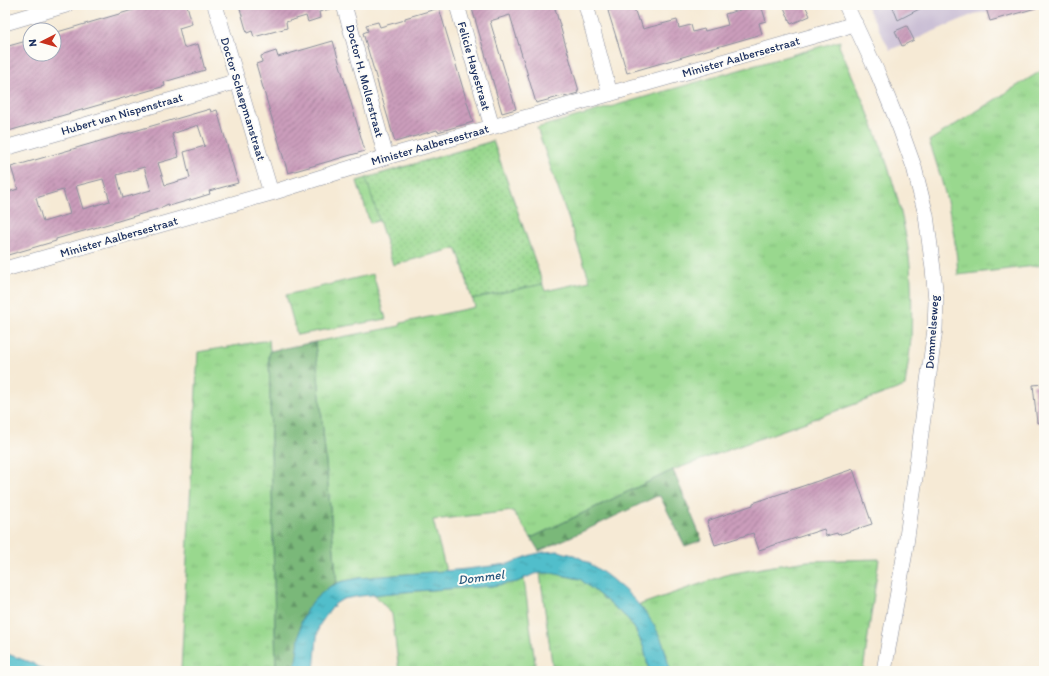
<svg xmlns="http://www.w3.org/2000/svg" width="1049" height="676" viewBox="0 0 1049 676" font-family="Itim,sans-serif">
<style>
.industrial{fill:#cbbfd5}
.grass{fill:url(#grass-tufts);stroke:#5a8476}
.forest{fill:url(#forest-firs);stroke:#4a746c}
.park{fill:url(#park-dots);stroke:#5a8476}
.water{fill:url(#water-ripples);stroke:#367694}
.building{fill:url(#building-hatch);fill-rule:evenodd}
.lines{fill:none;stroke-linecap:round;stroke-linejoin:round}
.minor-casing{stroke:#888c9a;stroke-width:16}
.minor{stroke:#fff;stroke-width:15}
.labels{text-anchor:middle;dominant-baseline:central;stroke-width:4;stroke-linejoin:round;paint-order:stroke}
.street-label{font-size:12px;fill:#1b2f5e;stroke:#fdfcf7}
.water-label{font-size:13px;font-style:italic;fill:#2b5a7f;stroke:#fdfcf7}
</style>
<defs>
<pattern id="grass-tufts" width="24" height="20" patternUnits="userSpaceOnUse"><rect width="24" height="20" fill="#99d88e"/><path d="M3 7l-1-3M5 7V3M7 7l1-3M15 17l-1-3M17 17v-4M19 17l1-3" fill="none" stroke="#83ba7d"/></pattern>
<pattern id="forest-firs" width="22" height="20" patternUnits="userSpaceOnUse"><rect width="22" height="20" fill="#7ab879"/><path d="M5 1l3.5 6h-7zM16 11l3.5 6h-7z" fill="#639666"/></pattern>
<pattern id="park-dots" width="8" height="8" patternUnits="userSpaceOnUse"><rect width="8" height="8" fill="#99d88e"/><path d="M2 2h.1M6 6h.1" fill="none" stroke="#83ba7d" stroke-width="1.8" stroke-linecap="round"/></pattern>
<pattern id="water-ripples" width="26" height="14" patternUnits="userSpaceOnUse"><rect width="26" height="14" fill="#51becb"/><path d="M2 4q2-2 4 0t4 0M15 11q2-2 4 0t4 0" fill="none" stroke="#429ba8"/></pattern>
<pattern id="building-hatch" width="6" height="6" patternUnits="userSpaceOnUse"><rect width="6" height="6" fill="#cb9dbb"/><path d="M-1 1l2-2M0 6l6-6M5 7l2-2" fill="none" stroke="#a4809b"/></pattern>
</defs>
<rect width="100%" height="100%" fill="#fdfcf7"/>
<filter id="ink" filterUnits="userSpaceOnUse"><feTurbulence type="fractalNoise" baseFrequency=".025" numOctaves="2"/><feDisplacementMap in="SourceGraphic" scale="8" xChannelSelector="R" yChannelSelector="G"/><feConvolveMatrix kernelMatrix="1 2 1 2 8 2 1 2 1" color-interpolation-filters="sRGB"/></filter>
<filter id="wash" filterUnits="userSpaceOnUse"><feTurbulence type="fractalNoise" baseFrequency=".012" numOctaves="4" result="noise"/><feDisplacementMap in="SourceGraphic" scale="16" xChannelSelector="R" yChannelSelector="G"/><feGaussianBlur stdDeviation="0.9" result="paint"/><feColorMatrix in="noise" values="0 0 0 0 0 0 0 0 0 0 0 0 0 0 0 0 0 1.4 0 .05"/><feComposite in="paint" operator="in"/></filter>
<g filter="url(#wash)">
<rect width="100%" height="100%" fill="#f6ead5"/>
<!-- industrial -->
<path class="industrial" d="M866,5h158l-50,9 -84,36z"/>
<!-- grass -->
<path class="grass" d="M840,41l-1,5c31,69 63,142 71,219 2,24 2,49 1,73 -1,16 -4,32 -6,48l-232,84 -142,68 -18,-27 -80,9 13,51 -87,7 -19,4 -3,2 -22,-242 85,-16 1,-3 74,-16 -14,-47 -20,-56 -71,19 -13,-42 136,-40 52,150 45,-10 -53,-153z
M1044,69v196l-86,10c-2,-46 -14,-91 -29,-134z
M373,274l13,45 -89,16 -11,-40z
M269,340l1,11 -1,5 7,315h-95l17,-319z
M879,559l-16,112h-194c-2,-24 -14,-47 -30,-66l90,-31 44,-8 35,-5z
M540,573h12l28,6 46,38 9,12 9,19 5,23h-96z
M524,579l12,92h-137l-7,-57 -18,-20 117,-8 26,-4z"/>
<!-- forest -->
<path class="forest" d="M315,342l22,242 -8,3 -32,75 -2,9h-19l-7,-315 1,-5z
M673,470l29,70 -17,6 -25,-50h-3l-56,27 -62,28 -8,-13z"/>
<!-- park -->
<path class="park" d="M493,141l50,143 -71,15 -11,-39 -5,-12 -63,17 -27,-87z"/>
<!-- water -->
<path class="water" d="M559,551c5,2 10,3 15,4 11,5 21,12 31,19 32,24 61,56 64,97h-20l-5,-23 -9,-19 -9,-12 -46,-38 -28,-6h-9l-9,1 -17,8 -26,4 -76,5 -55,5 -17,3 -8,5 -10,13 -6,9 -2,11 -3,34h-19l6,-49 6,-13 8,-10 14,-12 11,-5 19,-4 108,-9 41,-5 23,-9 13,-3z
M5,653l27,10 14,8h-41z"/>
<g id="blocks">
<!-- building -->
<path class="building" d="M150,5h37l5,19 -13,4 5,20 14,-4 7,26 -41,12 1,4 -160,46v-85l25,-7v14h24v-21z
M239,5h94v3l-14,4 1,6 -12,4 -2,-6 -20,6 1,6 -33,9 -2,-6 -5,2z
M471,5h83l25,86h-2l1,2 -14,4 -1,-1 -27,7 -26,-88 -20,6 26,88 -14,4z
M610,5h15l2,5 7,-2 4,12h2l3,9 34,-9 2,8 12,-3 2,7 11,-3 1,2 23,-6 -3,-11 25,-7 -1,-2h12l5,16 -7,2 3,11 -135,39 -5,-17 -14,-45 3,-1z
M783,5h22l5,11 -19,8z
M892,5h35l-29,15z
M985,5h51v3l-46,13z
M439,8l34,114 -35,10 -1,-2 -42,12 -32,-109 5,-2 -2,-6 12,-3 2,5 25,-7v-2z
M907,26l7,14 -12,6 -7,-15z
M333,41l32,110 -77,22 -32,-109 6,-2 -1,-6 15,-5 2,6z
M210,109l1,3 6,-2 21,73 -29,8 1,3 -13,4 -28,8 -1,-2 -10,5 -50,15 -52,15v2l-48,14 -3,-10v-52l13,-4 -7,-22zM198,125l7,21 -21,6 6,26 -25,7 -7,-22 21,-6 -7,-23zM144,167l7,23 -28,8 -6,-23zM103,179l7,22 -27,8 -7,-23zM63,190l7,24 -27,8 -7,-24z
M1044,384v38l-7,1 -4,-38z
M853,469l19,55 -34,11 -1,-2 -11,3 -2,-7 -65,21 -6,-17 -38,12 -8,-24 46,-16v-2z"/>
</g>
</g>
<g filter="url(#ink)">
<use href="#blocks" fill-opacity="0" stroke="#888c9a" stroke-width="1"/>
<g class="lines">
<!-- minor casing -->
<g class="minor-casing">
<path id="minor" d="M215,5l56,188
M344,5l42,152
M457,5l35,122
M586,5l24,89
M846,5l32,69 22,54 14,39 12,48 7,54 3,31 -1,29 -30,223 -21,119
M5,23l61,-18
M5,148l233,-67
M5,269l266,-76 115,-36 456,-129 13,-5"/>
</g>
<!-- minor -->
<use href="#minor" class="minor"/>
</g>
</g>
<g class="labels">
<!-- street labels -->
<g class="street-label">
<text transform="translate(741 57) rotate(-16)">Minister Aalbersestraat</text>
<text transform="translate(474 66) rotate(74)">Felicie Hayestraat</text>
<text transform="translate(365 81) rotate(75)">Doctor H. Mollerstraat</text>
<text transform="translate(243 99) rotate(73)">Doctor Schaepmanstraat</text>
<text transform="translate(122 114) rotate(-16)">Hubert van Nispenstraat</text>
<text transform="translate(430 145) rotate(-16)">Minister Aalbersestraat</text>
<text transform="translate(119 237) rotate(-16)">Minister Aalbersestraat</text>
<text transform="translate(932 332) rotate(-86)">Dommelseweg</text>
</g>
<!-- water labels -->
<g class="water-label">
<text transform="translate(481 577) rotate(-7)">Dommel</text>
</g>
</g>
<!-- margin -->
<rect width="1049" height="676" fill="none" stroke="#fdfcf7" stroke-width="20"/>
<!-- north arrow -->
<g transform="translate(42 42) rotate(264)"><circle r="19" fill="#fdfcf7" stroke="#a3aaba"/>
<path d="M0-3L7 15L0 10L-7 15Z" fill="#c8321e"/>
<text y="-6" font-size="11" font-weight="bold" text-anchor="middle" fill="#1b2f5e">N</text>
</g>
</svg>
